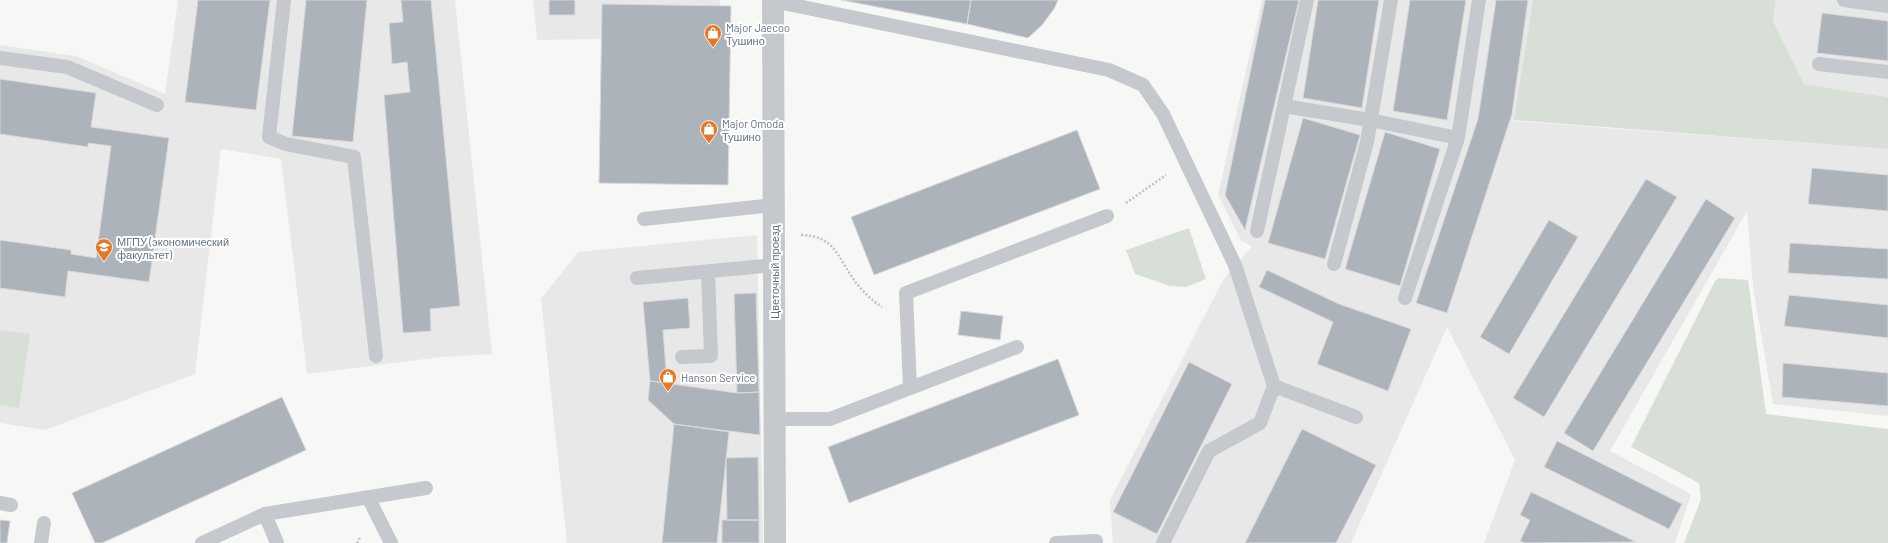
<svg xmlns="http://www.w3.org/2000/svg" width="1888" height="543" viewBox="0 0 1888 543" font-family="Barlow,sans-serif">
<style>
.built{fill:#e8e8e8}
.green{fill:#d8dfd6}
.building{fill:#adb3bb;stroke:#d9d9d7}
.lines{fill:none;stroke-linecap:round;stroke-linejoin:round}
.path{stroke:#bfc0c3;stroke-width:2.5;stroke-dasharray:2 2;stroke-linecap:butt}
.lane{stroke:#c5c8cc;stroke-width:14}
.street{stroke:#c5c8cc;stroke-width:22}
.labels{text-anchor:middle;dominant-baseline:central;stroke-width:4;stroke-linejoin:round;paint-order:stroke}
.poi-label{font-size:11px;fill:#667286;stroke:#fff;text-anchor:start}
.street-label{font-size:11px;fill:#667286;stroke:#fff}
</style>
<rect width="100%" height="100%" fill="#f7f8f5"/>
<!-- built -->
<path class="built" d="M178,0h277l37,354 -51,3 -134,17 -26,-215 -60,-10 -26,225 -150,56 -45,-7v-378l76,11 89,38z
M533,0h187v6l-118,-2 -1,35 -64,1z
M1262,0h271l-18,121 373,28v267l-115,-12 -20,-117 -6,-76 -137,240 81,43 -16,49h-191l31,-83 -68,-133 -96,216h-238l-3,-43 113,-220 29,-34 -11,-5 -23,-46z
M1776,0h112v97l-84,-13 -31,-63z
M757,235l6,308h-196l-26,-244 37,-47z"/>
<!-- green -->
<path class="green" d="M1533,0h243l-3,21 31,63 84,13v52l-374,-29z
M1189,228l17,51 -20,8 -16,-1 -35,-12 -9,-24z
M1719,278l29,2 18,134 122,15v114h-204l17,-44 -2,-16 -68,-36 84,-166z
M0,330l30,4 -11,74 -19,-3z"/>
<!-- building -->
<path class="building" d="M198,0h72l-14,110 -71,-8z
M306,0h61l-14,142 -61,-6z
M401,0h30l29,306 -30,3 1,22 -28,2 -19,-238 26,-3 -3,-30 -15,2 -3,-41 14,-1z
M549,0h26v15h-26z
M841,0h130l-4,24z
M971,0h87l-4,9 -12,16 -14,13 -61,-14z
M1265,0h34l-54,230 -20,-35z
M1318,0h61l-17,108 -59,-10z
M1410,0h56l-19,120 -54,-9z
M1496,0h32l-16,114 -65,199 -31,-10 62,-184z
M602,4l129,2 -3,179 -129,-2z
M1822,13l66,8v40l-71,-8z
M0,79l96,14 -5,34 78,11 -20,144 -81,-11 -3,26 -65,-9v-48l71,10v4l25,4 15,-112 -23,-3v4l-88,-13z
M1303,118l57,17 -35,124 -57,-16z
M1077,130l23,59 -226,86 -23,-58z
M1385,132l55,17 -40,137 -55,-17z
M1812,168l76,7v36l-80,-7z
M1646,179l31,18 -133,220 -31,-19z
M1706,199l29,19 -142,233 -29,-18z
M1549,220l29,17 -69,117 -29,-17z
M1790,243l98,6v30l-100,-6z
M1267,270l72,34 72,25 -23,62 -71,-27 16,-42 -74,-35z
M756,293l3,99 -22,1 -3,-99z
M1789,295l99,10v33l-104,-12z
M688,298l2,30 -27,2 4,53 -17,-2 -7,-79z
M961,311l42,5 -3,24 -42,-5z
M1058,359l21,56 -230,88 -21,-56z
M1189,362l43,22 -75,150 -44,-22z
M1783,363l105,10v33l-106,-9z
M650,381l87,12 22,-1 1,43 -86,-11 -26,-24z
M282,397l24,53 -204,93h-7l-23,-50z
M674,424l55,8 -12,111h-55z
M1302,429l74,36 -40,78h-91z
M1557,441l125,63 -13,25 -125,-62z
M758,457l1,63h-32l-1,-62z
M1531,492l105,50 -111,1 -5,-2 10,-21 -10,-5z
M0,520l10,1 -3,22h-7z
M722,520h37v23h-37z"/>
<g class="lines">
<!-- path -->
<path class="path" d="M1126,203l40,-28
M801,235c33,1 35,19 51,42 8,12 18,22 30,30
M357,543l4,-7"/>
<!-- lane -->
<path class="lane" d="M284,0l-15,137 17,7 68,13 22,199
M1844,0l44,6
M773,1l336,69 34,15 20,29 72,151 39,121 -14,37 -51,28 -46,92
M0,58l67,9 90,38
M1819,64l69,8
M1284,106l86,14 88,18
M644,219l129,-14
M1257,231l50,-231
M1334,264l33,-122 24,-142
M637,278l137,-13
M1405,298l53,-160 21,-138
M682,357l29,-1 -3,-84
M1274,386l82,31
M910,388l-4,-95 201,-77
M774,419h56l187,-72
M368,497l23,46
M0,503l11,2
M265,514l12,29
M41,543l3,-20
M202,543l63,-29 161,-26
M1056,543l40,-2v2"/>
<!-- street -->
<path class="street" d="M773,0l2,543"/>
</g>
<!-- icons -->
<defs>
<g id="shop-pin" transform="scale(0.9)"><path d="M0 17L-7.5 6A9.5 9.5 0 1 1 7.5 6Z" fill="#e57827" stroke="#fff"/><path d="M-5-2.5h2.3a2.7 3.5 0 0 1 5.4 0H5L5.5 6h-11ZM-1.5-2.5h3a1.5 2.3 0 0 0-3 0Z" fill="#fff"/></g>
<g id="university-pin" transform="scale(0.9)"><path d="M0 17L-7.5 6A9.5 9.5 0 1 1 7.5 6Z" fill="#e57827" stroke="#fff"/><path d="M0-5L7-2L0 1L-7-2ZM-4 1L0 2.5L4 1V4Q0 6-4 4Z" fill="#fff"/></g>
</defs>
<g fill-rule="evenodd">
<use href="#shop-pin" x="713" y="33"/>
<use href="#shop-pin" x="709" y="129"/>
<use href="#university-pin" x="104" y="247"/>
<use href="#shop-pin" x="668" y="377"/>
</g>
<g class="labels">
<!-- poi labels -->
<g class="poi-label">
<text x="726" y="27">Major Jaecoo<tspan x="726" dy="13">Тушино</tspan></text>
<text x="722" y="123">Major Omoda<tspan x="722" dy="13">Тушино</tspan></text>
<text x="117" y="241">МГПУ (экономический<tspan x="117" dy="13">факультет)</tspan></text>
<text x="681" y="377">Hanson Service</text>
</g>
<!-- street labels -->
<g class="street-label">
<text transform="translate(774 272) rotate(-90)">Цветочный проезд</text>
</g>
</g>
</svg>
